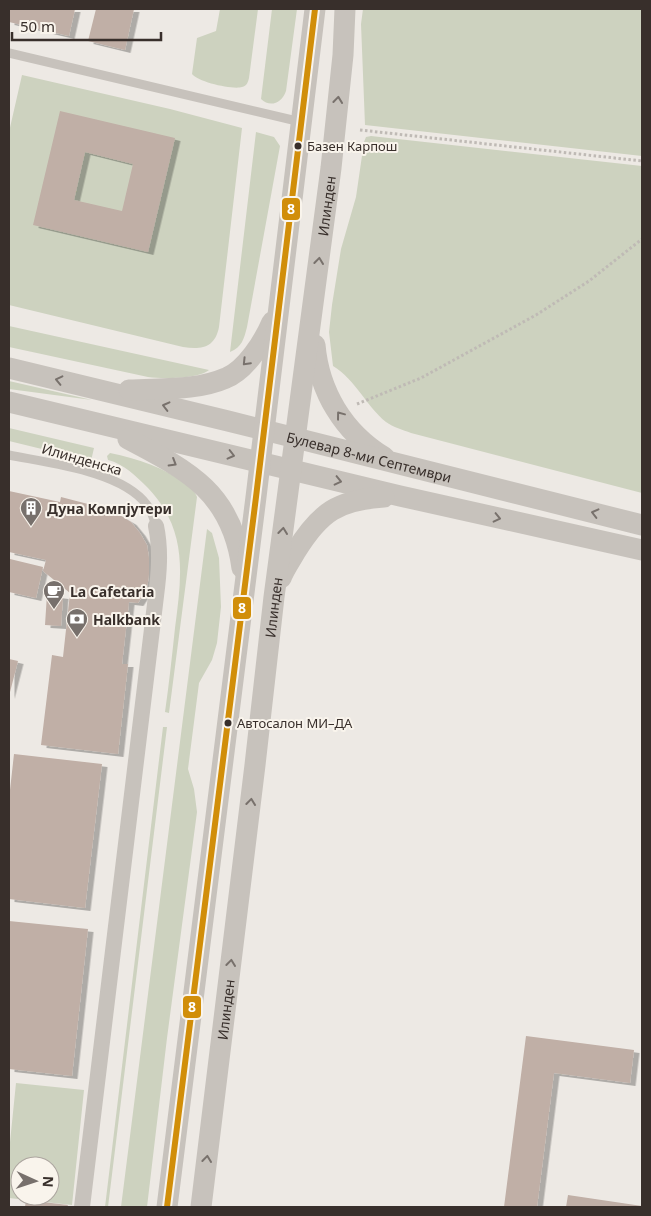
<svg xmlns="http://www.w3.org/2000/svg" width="651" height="1216" viewBox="0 0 651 1216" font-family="'Noto Sans',sans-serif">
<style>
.green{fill:#cdd2bf;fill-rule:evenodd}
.building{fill:#c0afa6;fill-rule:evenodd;filter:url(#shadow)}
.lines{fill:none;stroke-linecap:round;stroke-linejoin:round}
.path{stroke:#bfbab5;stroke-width:3;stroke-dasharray:2.5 2.5;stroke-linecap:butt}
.service{stroke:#c7c2bc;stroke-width:9}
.minor{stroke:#c7c2bc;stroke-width:16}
.tertiary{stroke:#c7c2bc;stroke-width:21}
.bus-1-casing{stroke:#f9f4ec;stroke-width:10}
.bus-1{stroke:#d18e09;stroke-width:6}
.oneway{stroke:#78716c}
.bus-dot{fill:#382f2b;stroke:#f9f4ec;stroke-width:2}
.labels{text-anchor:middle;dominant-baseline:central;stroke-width:4;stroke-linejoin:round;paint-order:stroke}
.bus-label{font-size:13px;fill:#382f2b;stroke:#f9f4ec;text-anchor:start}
.street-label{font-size:14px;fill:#382f2b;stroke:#f9f4ec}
.poi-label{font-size:14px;font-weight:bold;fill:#382f2b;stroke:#f9f4ec;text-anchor:start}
.line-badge{stroke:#f9f4ec;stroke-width:2}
.badge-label{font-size:14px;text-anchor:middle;font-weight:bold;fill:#fff}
</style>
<defs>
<filter id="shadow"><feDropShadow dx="5.5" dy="3" stdDeviation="0" flood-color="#0004"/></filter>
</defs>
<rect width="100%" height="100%" fill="#ede9e4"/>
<!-- green -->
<path class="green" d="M220,9h38l-9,69c-1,4 -2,8 -7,9 -9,3 -44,-5 -50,-13l5,-36 19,-7z
M272,9h25l-11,82c-4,12 -16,17 -25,8z
M363,9h279v147l-277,-31 -4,-101z
M22,75l148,34 72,19 -23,199c-4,21 -18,23 -36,20l-174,-42v-173z
M256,132l18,5 6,9 -33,181c-3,12 -5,20 -17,25z
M371,136l271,30v327l-231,-60c-8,-3 -18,-6 -25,-11 -20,-16 -30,-42 -53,-56l-4,-34 3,-27 9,-56 15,-52 8,-55 2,-5z
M9,326l200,44c-10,9 -47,9 -61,7l-139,-30z
M9,381l83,19 -83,-11z
M9,428l85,20 -3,13 -82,-20z
M110,453c28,6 54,14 77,32 4,4 8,6 10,12l-28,216 -4,-1c4,-28 7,-56 10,-84 7,-53 13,-98 -27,-140 -12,-12 -24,-24 -40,-28l-1,-4z
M207,529l5,4 7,25 2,49 -4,36 -5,17 -13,23 -11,86 6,20 3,23 -30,226 -20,169h-26z
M163,727h4l-59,480h-3z
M16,1083l68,7 -12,115 -63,-7v-46zM20,1166h30v30h-30z"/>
<!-- building -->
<path class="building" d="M9,9h66l-6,27 -60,-14z
M96,9h38l-9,41 -37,-9z
M60,111l115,27 -27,114 -115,-27zM85,152l48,12 -11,47 -48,-11z
M9,491l51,11 1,-5 50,13 20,12 9,11 7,12 2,13v16l-2,15 -9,14 -9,-1 -7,62h6l-10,90 -77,-9 11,-90 11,2 7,-64 -27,-22 3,-11 -37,-8z
M10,559l33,8 -7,31 -27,-6z
M47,594l16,2 -2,30 -16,-1z
M9,659l9,2 -9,35z
M14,754l88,10 -17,144 -76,-9v-100z
M9,921l79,8 -16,147 -63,-7z
M526,1036l108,14 -4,33 -76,-10 -17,134h-33z
M568,1195l74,11v1h-76z
M26,1200l42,5 -1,2h-42z"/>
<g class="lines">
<!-- path -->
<path class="path" d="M360,130l282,31
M357,404l64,-26 115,-63 53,-34 53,-42"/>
<!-- service -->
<path class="service" d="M9,53l292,69
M9,455c40,8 113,16 138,50 5,7 7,14 9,21"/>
<!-- minor -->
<path class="minor" d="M82,1207l74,-611c3,-23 5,-46 0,-70"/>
<!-- tertiary -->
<g class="tertiary">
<path d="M315,345c4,46 28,87 69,112"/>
<path id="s1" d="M9,368l219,53 414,104"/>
<path d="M129,390c32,-2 67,1 97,-12 20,-8 38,-37 46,-56"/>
<path d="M9,402l391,94 242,54"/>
<path d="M128,439c61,32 104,54 114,129"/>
<path d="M281,578c4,-10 10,-18 15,-27 24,-39 42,-51 88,-54"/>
<path d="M167,1207l89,-710 59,-488"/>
<path id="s2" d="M201,1207l54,-442 19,-168 57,-429 12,-113 2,-46"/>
</g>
<!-- bus-1 casing -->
<g class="bus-1-casing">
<path id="bus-1" d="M167,1207l89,-710 59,-488"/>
</g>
<!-- bus-1 -->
<use href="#bus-1" class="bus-1"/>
</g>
<!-- one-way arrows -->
<defs><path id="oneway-chevron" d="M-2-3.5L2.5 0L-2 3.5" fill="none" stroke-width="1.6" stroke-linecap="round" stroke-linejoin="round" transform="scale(1.25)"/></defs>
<g class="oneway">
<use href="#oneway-chevron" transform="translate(338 100) rotate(-84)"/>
<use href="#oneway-chevron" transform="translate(319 261) rotate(-83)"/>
<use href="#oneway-chevron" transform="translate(246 362) rotate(134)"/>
<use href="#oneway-chevron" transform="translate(59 380) rotate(-167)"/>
<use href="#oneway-chevron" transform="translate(166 406) rotate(-166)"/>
<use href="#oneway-chevron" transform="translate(340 415) rotate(-127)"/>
<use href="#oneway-chevron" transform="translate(231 455) rotate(14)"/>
<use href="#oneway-chevron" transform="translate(173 463) rotate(31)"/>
<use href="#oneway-chevron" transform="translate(338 481) rotate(13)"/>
<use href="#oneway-chevron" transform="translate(595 513) rotate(-166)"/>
<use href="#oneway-chevron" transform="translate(497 518) rotate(13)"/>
<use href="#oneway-chevron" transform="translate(283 531) rotate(-83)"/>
<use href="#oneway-chevron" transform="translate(251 802) rotate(-83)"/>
<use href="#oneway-chevron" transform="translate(231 963) rotate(-83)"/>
<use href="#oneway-chevron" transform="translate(207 1159) rotate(-83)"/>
</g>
<!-- icons -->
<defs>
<g id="building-pin" transform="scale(1.125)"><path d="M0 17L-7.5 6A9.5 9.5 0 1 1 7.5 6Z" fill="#77706c" stroke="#f9f4ec"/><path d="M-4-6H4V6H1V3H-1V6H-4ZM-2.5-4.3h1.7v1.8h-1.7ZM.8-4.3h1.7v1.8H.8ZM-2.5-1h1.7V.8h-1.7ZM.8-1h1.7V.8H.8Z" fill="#fff"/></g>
<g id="cafe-pin" transform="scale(1.125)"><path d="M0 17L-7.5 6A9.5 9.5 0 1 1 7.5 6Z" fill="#77706c" stroke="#f9f4ec"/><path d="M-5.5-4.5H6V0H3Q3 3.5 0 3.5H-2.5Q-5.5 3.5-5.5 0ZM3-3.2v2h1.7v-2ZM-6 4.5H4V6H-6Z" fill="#fff"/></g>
<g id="bank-pin" transform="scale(1.125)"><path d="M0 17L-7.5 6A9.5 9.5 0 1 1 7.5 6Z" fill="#77706c" stroke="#f9f4ec"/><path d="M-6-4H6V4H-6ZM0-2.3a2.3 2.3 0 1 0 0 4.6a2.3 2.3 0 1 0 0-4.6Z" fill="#fff"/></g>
</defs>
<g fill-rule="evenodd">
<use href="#building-pin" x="31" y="508"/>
<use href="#cafe-pin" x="54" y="591"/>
<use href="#bank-pin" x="77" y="619"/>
</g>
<!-- markers -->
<g class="bus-dot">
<circle cx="298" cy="146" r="4.5"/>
<circle cx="228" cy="723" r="4.5"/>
</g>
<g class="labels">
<!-- bus labels -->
<g class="bus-label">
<text x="307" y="146">Базен Карпош</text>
<text x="237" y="723">Автосалон МИ–ДА</text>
</g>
<!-- street labels -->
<g class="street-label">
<text stroke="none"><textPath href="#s2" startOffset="1009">Илинден</textPath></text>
<text stroke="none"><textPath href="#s1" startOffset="371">Булевар 8-ми Септември</textPath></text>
<text transform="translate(82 459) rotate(16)">Илинденска</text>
<text stroke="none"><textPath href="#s2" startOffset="604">Илинден</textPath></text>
<text stroke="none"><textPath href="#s2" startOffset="199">Илинден</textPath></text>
</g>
<!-- poi labels -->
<g class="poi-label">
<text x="47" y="508">Дуна Компјутери</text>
<text x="70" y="591">La Cafetaria</text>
<text x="93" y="619">Halkbank</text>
</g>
</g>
<g class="line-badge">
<rect x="281" y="197" width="20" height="24" rx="5" fill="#d18e09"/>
<rect x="232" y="596" width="20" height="24" rx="5" fill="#d18e09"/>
<rect x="182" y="995" width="20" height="24" rx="5" fill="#d18e09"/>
</g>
<g class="badge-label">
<text x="291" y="214">8</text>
<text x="242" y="613">8</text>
<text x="192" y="1012">8</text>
</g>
<!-- border -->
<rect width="651" height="1216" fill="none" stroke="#382f2b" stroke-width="20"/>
<!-- north arrow -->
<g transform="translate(35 1181) rotate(93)"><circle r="24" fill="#f9f4ec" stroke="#aca59f"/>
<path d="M0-4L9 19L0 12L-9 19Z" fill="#77706c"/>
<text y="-8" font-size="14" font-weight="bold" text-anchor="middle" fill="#382f2b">N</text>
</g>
<!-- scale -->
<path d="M12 32v8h149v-8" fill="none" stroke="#382f2b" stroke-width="2.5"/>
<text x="20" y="32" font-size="15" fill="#382f2b" stroke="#f9f4ec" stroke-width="4" paint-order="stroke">50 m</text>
</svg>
